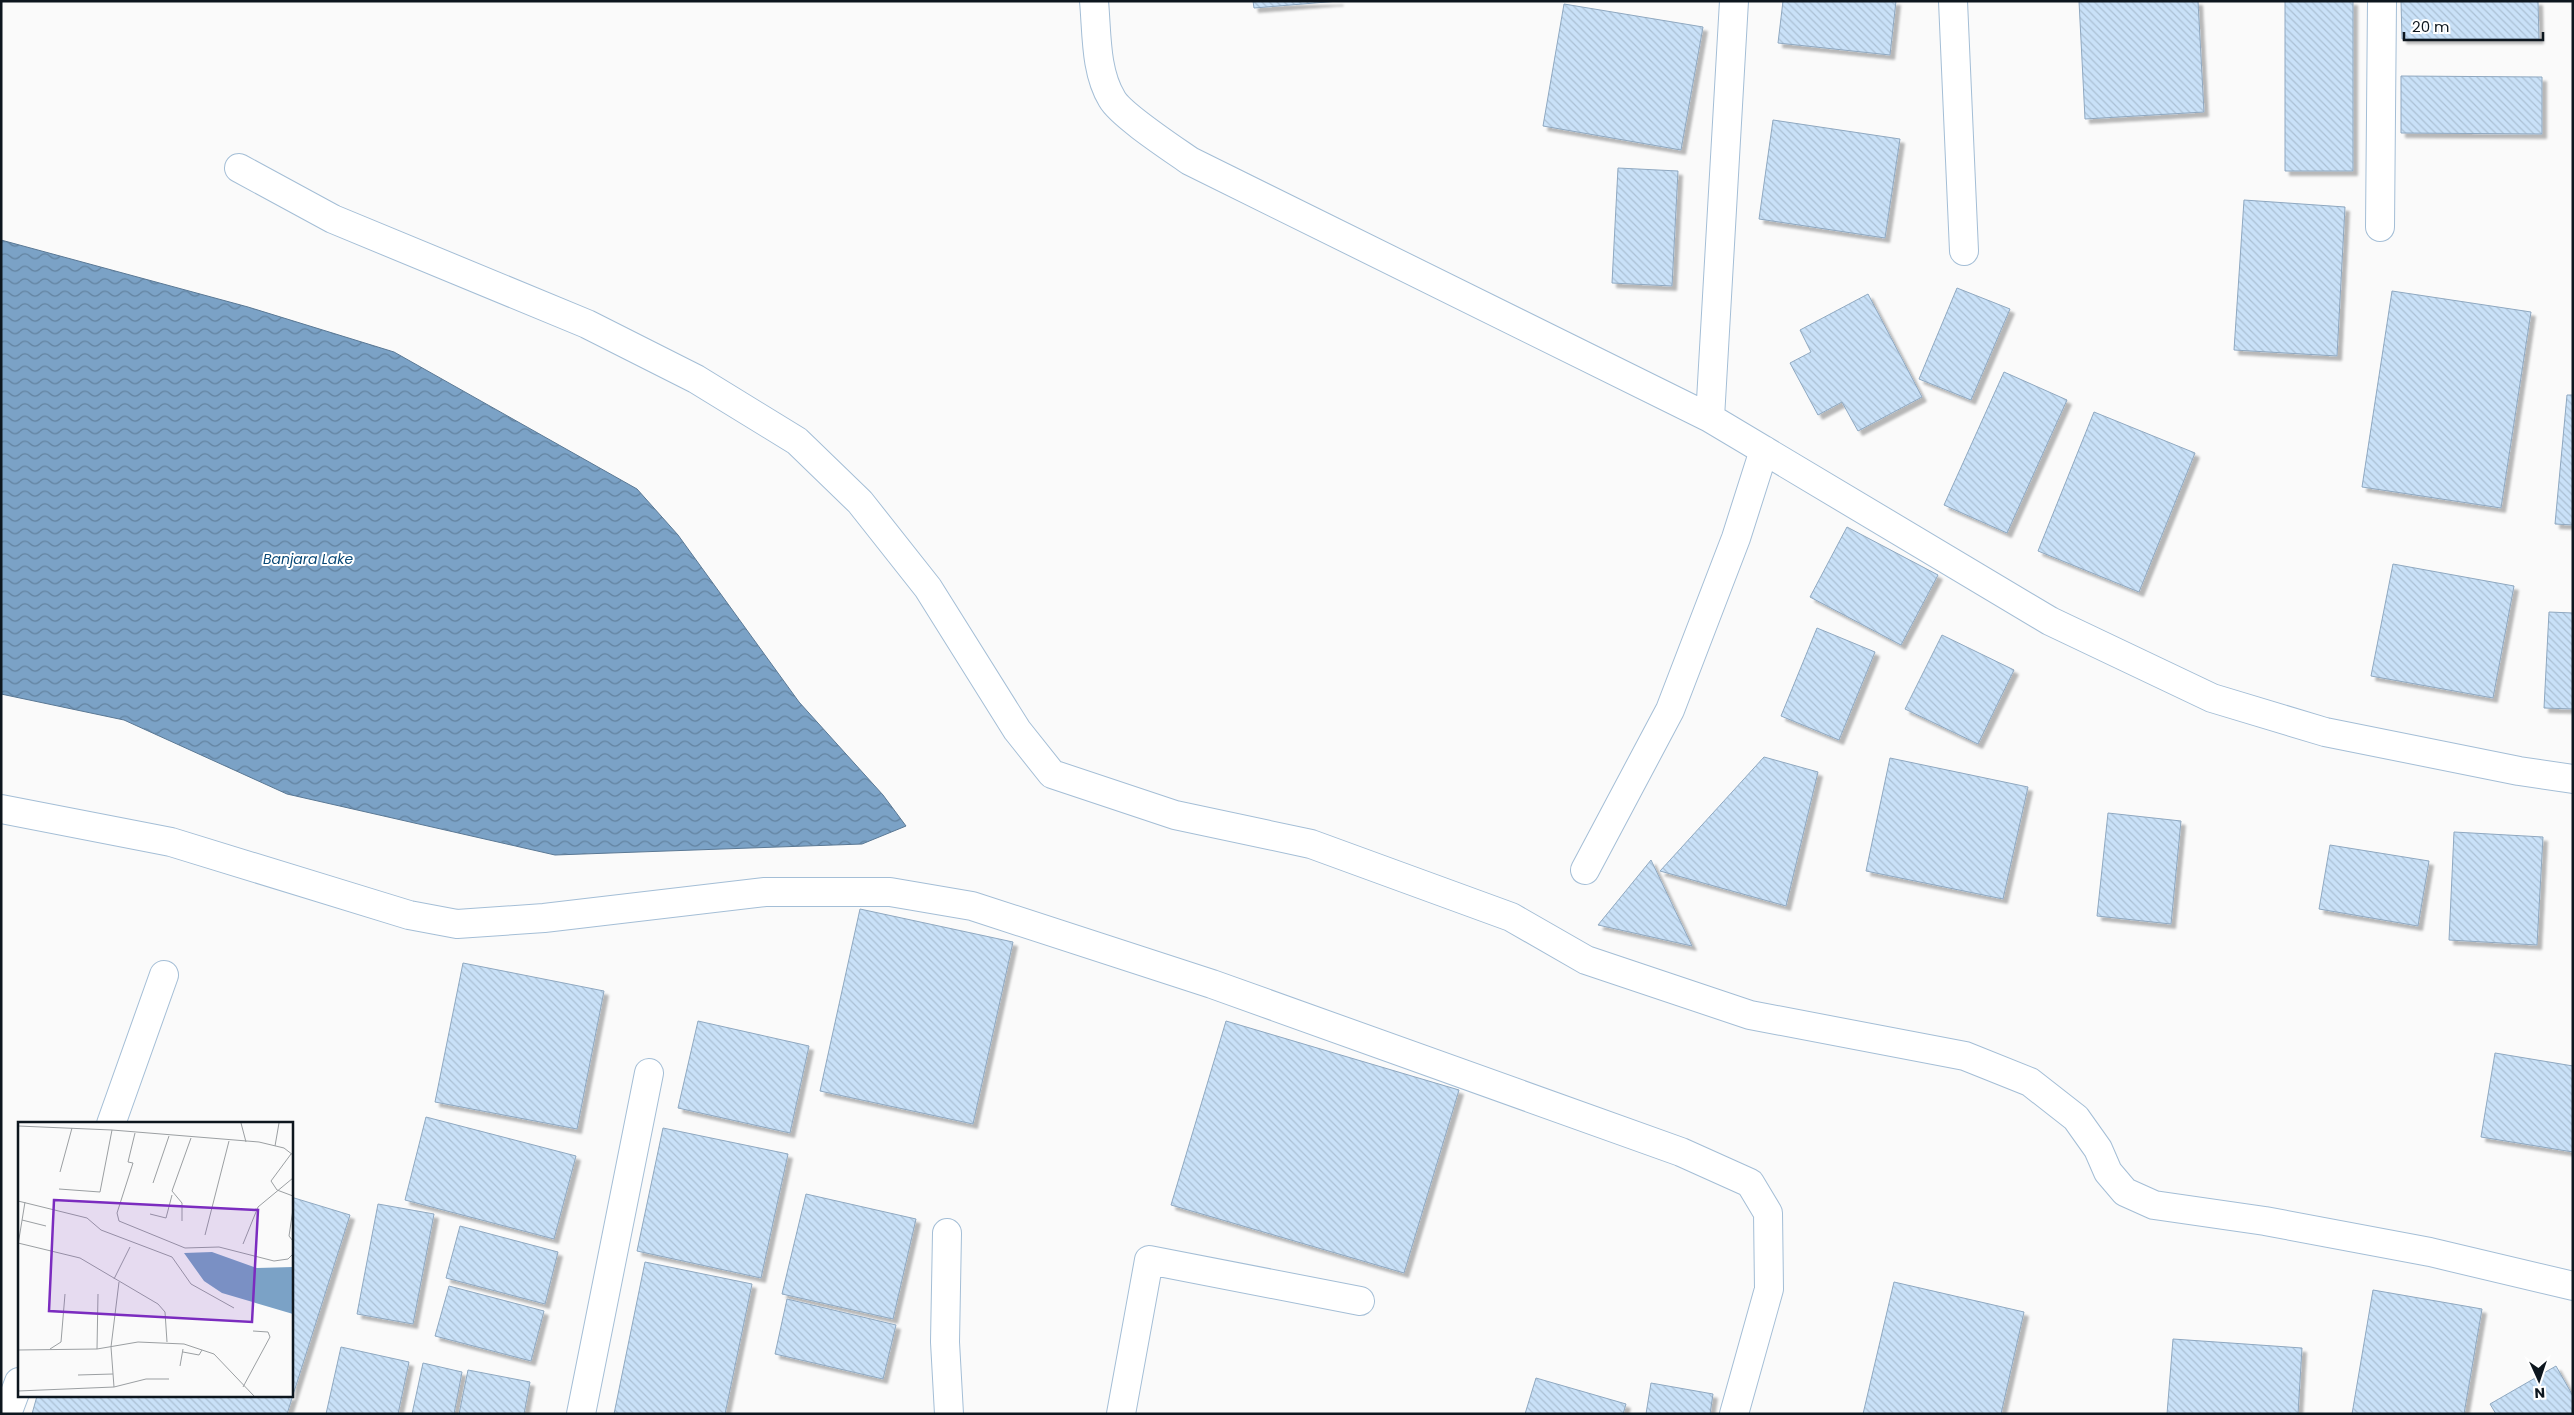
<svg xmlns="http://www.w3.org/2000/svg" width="2574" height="1415" viewBox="0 0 2574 1415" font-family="Poppins,sans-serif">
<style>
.water{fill:url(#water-waves);stroke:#5a7894}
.building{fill:url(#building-back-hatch);stroke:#8fa8c0;filter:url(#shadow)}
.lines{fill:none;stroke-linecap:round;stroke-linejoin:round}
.minor-casing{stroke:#a4bed6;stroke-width:30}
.minor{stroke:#fff;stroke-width:28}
.labels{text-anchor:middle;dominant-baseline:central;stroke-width:4;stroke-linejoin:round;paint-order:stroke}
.water-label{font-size:14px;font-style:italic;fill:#094977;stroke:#fff}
.inset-road{fill:none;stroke:#9b9fa2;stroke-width:1}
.view{fill:#7b2cbf;fill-opacity:0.15;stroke:#7b2cbf;stroke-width:2.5}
.inset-edge{fill:none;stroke:#0d161e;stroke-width:2.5}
</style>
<defs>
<pattern id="water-waves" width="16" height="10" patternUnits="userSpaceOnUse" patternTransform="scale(1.25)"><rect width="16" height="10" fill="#7ba2c6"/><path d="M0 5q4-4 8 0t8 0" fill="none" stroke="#6383a0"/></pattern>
<pattern id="building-back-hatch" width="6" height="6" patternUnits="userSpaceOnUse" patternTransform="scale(1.25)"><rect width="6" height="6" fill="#c9e1f8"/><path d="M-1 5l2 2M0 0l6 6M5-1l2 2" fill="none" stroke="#abc0d4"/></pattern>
<filter id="shadow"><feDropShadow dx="4.5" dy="4.5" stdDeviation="1" flood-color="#0004"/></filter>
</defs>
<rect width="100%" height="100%" fill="#fafafa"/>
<!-- water -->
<path class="water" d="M1,240l247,67 146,45 243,137 41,46 121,167 84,93 23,31 -44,18 -307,11 -268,-61 -163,-74 -123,-26z"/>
<!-- building -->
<path class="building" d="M1253,1h86l-85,7z
M1783,1h113l-6,54 -112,-12z
M2079,1h119l6,111 -119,7z
M2285,1h68v170h-68z
M2401,1h137l1,38h-137z
M1564,4l139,23 -22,123 -138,-24z
M2401,76l141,1v57l-141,-1z
M1773,120l127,19 -15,99 -126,-19z
M1618,168l60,3 -6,115 -60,-3z
M2244,200l101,7 -8,149 -103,-6z
M1957,288l53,21 -39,91 -52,-21z
M2392,291l139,21 -30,196 -139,-21z
M1868,294l54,103 -64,34 -16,-29 -24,13 -28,-52 21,-11 -11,-22z
M2004,372l63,28 -60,133 -63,-28z
M2567,395h6v130l-18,-1z
M2094,412l101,41 -56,139 -101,-41z
M1847,527l91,48 -37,70 -91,-48z
M2393,564l121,22 -21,112 -122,-22z
M2549,612l24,1v96l-29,-1z
M1817,628l58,24 -36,88 -58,-24z
M1942,635l72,35 -36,74 -73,-35z
M1764,757l54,15 -32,134 -126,-35z
M1890,758l138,29 -25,112 -137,-28z
M2108,813l73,8 -10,103 -74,-8z
M2454,832l89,5 -6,108 -88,-5z
M2330,845l99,16 -11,65 -99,-17z
M1651,860l41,86 -94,-21z
M860,909l153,33 -40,182 -153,-33z
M463,963l141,28 -27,138 -142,-27z
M698,1021l111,25 -19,87 -112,-25z
M1226,1021l233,69 -55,183 -233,-68z
M2495,1053l78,13v86l-92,-15z
M426,1117l150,39 -22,83 -149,-39z
M663,1128l125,26 -27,124 -124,-27z
M806,1194l110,25 -23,100 -111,-25z
M291,1197l59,18 -63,199h-255l5,-18h254z
M378,1204l56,10 -21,110 -56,-10z
M460,1226l98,26 -13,52 -99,-26z
M645,1262l107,22 -27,130h-111z
M1894,1282l130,30 -23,102h-138z
M449,1286l95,25 -13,50 -96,-25z
M2373,1290l109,19 -18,105h-112z
M787,1299l109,26 -13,54 -108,-25z
M2173,1339l129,9 -4,66h-131z
M341,1347l68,15 -11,52h-72z
M423,1363l39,9 -8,42h-42z
M2556,1366l17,30v18h-77l-6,-10z
M468,1370l62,12 -6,32h-65z
M1536,1378l90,26 -3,10h-98z
M1651,1383l62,11 -3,20h-64z"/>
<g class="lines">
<!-- minor casing -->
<g class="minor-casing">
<path id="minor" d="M1094,1c3,32 1,70 18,98 9,16 61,50 78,62l520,257 340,203 162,77 113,34 194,39 54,8
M1953,1l11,250
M239,168l94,51 254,105 109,55 101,62 63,61 68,86 89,142 35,44 123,41 136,29 200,73 75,43 164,55 215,41 65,26 46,36 22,31 10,23 17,20 29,13 111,16 165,31 143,34
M2380,227l2,-226
M1710,418l24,-417
M1,809l170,33 238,73 48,9 87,-6 221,-26h125l82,14 240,78 469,168 69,31 18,30 1,76 -35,125
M1585,870l85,-160 66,-172 28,-88
M111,1124l53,-149
M947,1233l-2,109 4,72
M7,1414l12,-32
M581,1414l68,-341
M1121,1414l28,-154 211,41"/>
</g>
<!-- minor -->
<use href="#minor" class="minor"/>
</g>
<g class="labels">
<!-- water labels -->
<g class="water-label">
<text x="308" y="559">Banjara Lake</text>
</g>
</g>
<!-- overview -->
<g transform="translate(18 1122)">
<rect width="275" height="275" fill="#fafafa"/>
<path d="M194,130l45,16 36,-1v47l-71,-21 -18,-12 -20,-28z" fill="#7ba2c6"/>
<path class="inset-road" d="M223,1l5,19M0,4l94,4 147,12 25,6 9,7M117,11l-7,29 5,1 -16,50 2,8 66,27 34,-1 55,14 14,-2 5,-5M257,24l4,-23M273,32l-20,27 6,9 16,6M42,50l12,-44M135,61l16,-47M41,67l41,3 12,-62M0,79l69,17 14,12 71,27 19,27 43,24M275,87l-4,27 4,5M132,92l16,4 6,-23M4,98l24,6M164,99v-18l-10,-12 19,-53M187,113l24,-94M0,121l62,15 78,46 7,8 2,30M225,122l15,-37 35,-29M0,123l7,-43M96,157l16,-32M32,227l11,-7 4,-48M79,227l1,-55M0,228l79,-1 41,-7 46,2 30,10 40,42M165,230l16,3 3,-5M162,244l3,-17M60,253l35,-1M96,265l-3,-40 8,-65M225,265l27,-50 -2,-5 -15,-1M0,269l96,-4 32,-8h23"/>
<path class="view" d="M36,78l204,10 -6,112 -203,-11z"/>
<rect width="275" height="275" class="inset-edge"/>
</g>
<!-- border -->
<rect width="2574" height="1415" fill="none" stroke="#0d161e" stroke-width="5"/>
<!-- north arrow -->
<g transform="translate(2539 1380) rotate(177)" stroke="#ffffff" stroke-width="4" paint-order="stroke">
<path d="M0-4L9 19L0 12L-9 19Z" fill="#0d161e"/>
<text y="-8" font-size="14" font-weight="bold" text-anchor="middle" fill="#0d161e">N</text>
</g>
<!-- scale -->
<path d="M2404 32v8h139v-8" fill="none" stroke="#0d161e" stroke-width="2.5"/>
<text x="2412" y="32" font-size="15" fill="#0d161e" stroke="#ffffff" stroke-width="4" paint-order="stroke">20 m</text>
</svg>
